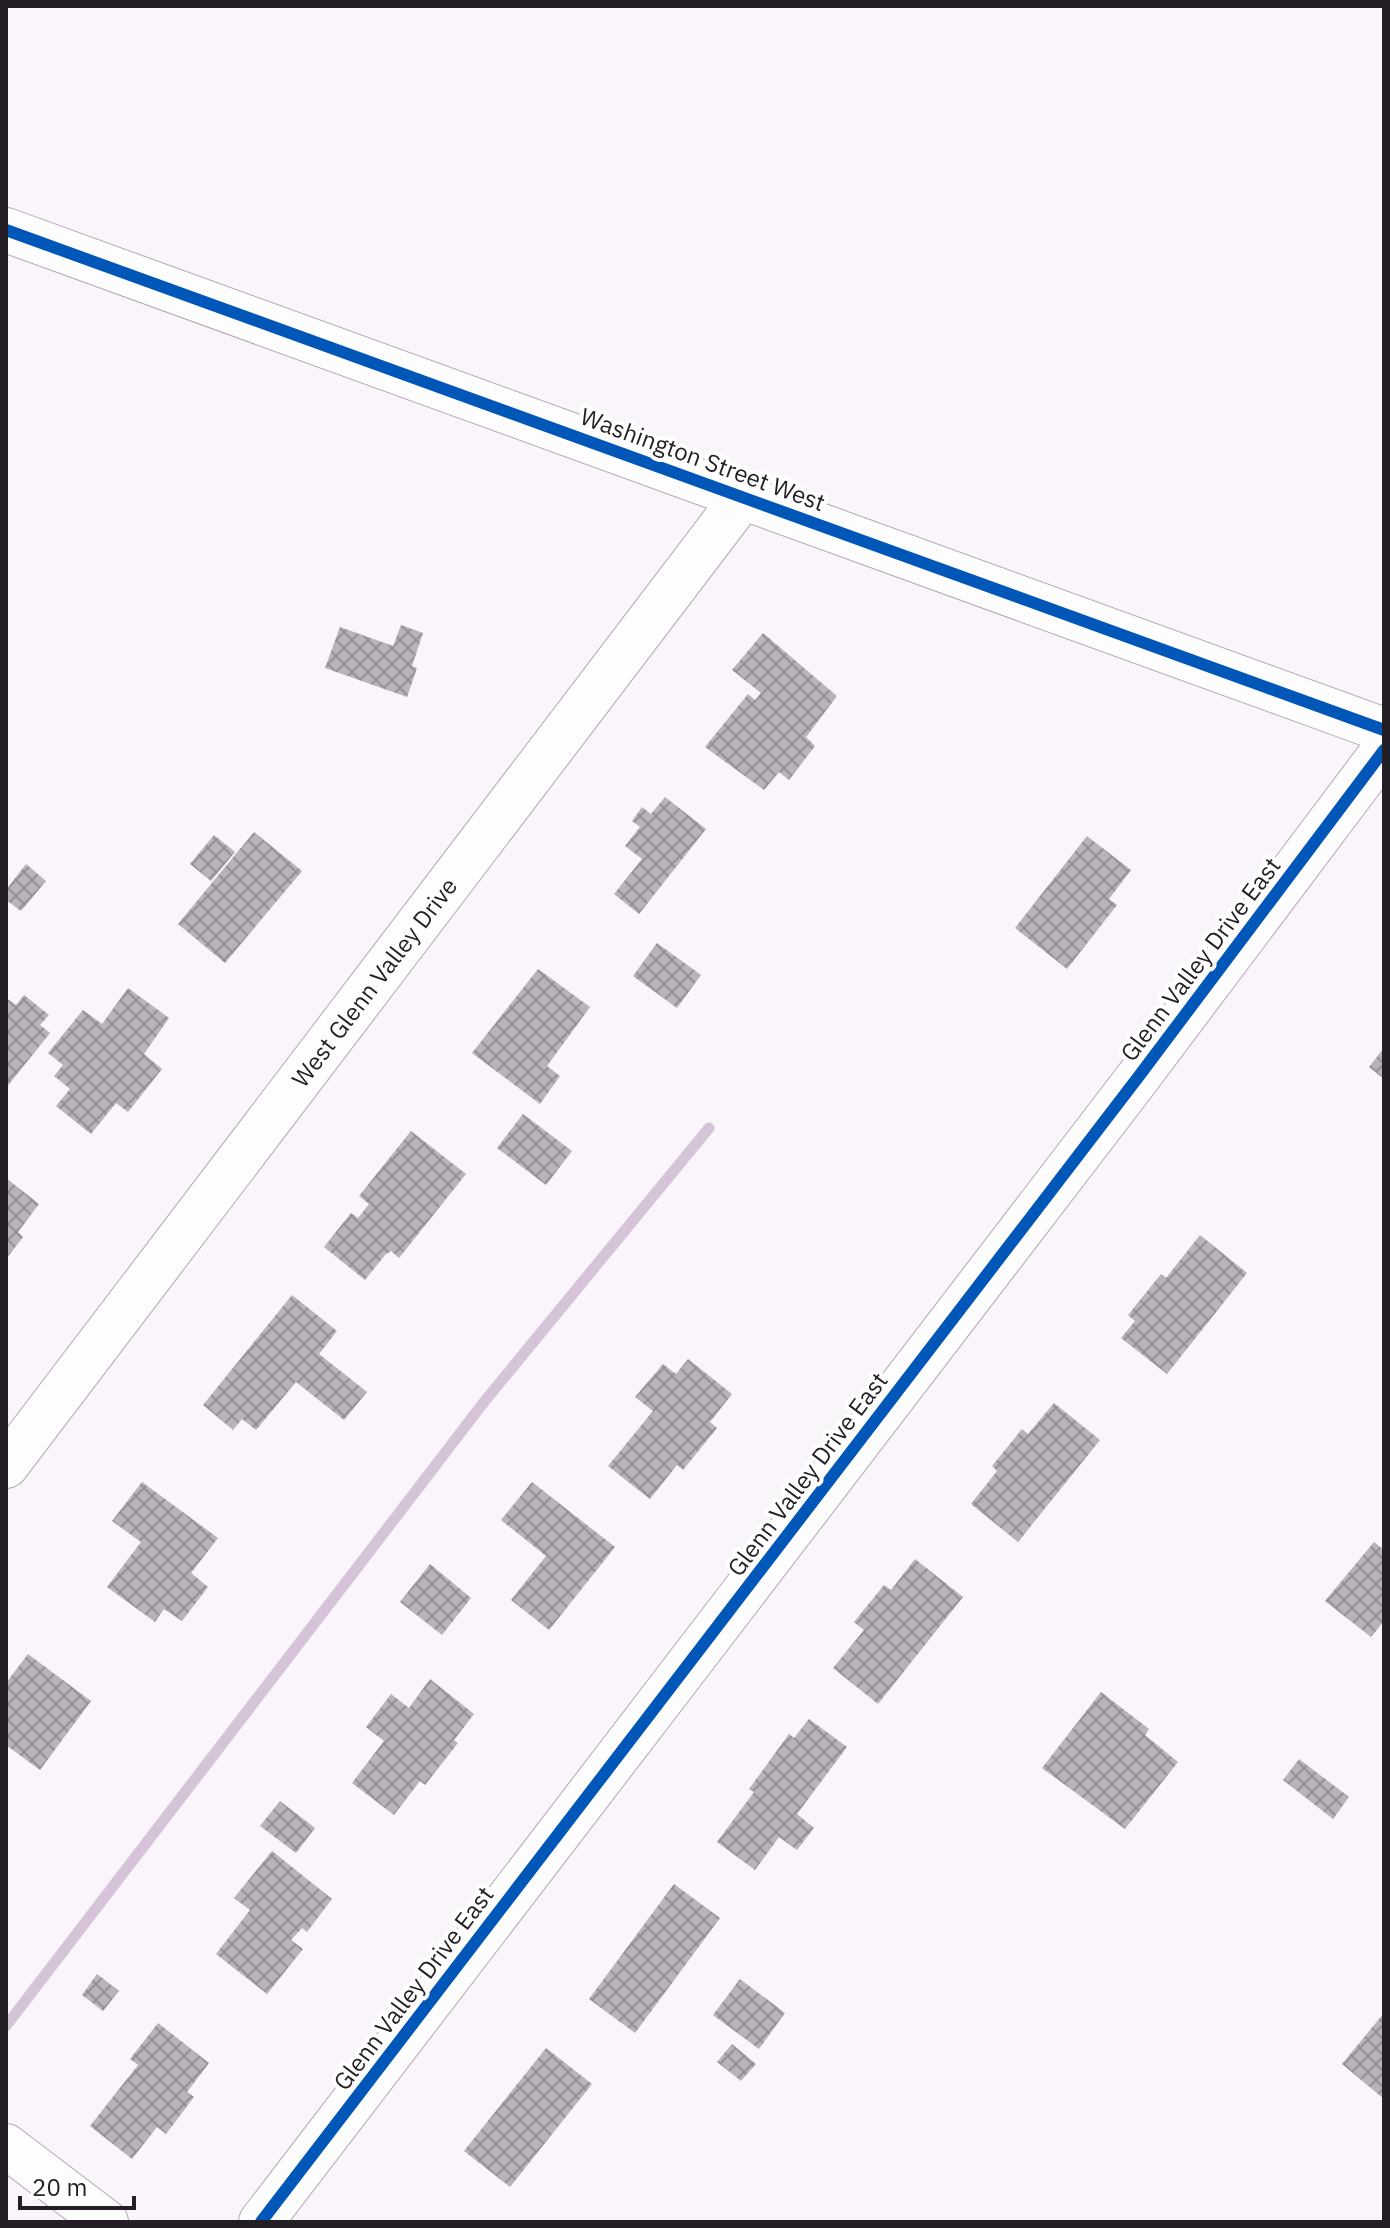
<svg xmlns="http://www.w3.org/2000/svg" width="1390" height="2228" viewBox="0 0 1390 2228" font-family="'IBM Plex Sans',sans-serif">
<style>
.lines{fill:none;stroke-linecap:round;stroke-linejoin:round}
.stream{stroke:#d5c4d8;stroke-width:11}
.building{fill:url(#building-cross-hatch)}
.minor-casing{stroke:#afaab0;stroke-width:46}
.tertiary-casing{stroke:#afaab0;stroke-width:46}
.minor{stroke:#fefdfe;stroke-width:44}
.tertiary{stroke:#fefdfe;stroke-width:44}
.cycleway-casing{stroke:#fff;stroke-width:17}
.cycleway{stroke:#0057b8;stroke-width:12}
.labels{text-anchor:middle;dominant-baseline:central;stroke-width:8;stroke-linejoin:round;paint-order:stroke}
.street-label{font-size:24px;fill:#241f24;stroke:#fff}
</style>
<defs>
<pattern id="building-cross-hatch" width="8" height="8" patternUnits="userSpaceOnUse" patternTransform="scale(2)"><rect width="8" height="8" fill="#b8b3b8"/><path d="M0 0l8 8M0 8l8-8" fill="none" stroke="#959195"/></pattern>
</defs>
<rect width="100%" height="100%" fill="#faf4fb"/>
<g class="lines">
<!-- stream -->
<path class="stream" d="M6,2026l478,-624 225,-274"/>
</g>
<!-- building -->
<path class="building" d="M401,625l22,8 -11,33 5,2 -10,29 -82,-29 15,-41 53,19z
M763,633l74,63 -31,41 9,9 -26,34 -10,-8 -15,18 -59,-43 43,-53 7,6 6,-7 -29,-23z
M665,797l41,32 -67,85 -25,-20 28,-35 -17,-13 15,-19 -8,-6 10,-14 9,7z
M254,832l48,39 -77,92 -47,-39z
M214,835l21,17 -24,29 -21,-17z
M1087,836l44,34 -22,29 8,6 -50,64 -52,-41z
M26,864l20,17 -25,30 -15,-11v-10z
M657,943l44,32 -24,33 -44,-32z
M538,969l52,38 -43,59 13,10 -20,28 -68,-51z
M128,988l41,30 -25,36 18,15 -34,43 -12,-9 -25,31 -35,-28 14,-17 -16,-13 9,-11 -15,-12 35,-43 19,14z
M24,995l25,20 -9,10 10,8 -44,55v-90l10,7z
M1384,1048v31l-15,-12z
M523,1114l49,37 -26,34 -49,-37z
M411,1131l55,43 -67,84 -8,-7 -6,4 -20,25 -41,-33 27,-34 7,5 11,-14 -10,-8z
M6,1178l33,26 -21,28 5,5 -17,22z
M1200,1235l47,38 -80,101 -46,-36 14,-17 -7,-6 33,-41 5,4z
M292,1295l45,36 -18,23 48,38 -23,28 -48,-38 -40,48 -14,-11 -9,11 -30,-25z
M688,1359l44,35 -22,28 7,6 -34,42 -6,-5 -27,34 -42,-33 45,-55 -18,-14 28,-33 13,10z
M1054,1403l46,37 -82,102 -47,-38 26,-33 -5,-5 30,-37 6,5z
M142,1482l76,56 -27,35 17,14 -26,34 -18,-12 -9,13 -48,-35 34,-45 -29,-21z
M532,1482l83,65 -66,83 -38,-30 35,-44 -45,-36z
M1374,1542l10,8v71l-13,16 -46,-36z
M915,1559l48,38 -85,107 -45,-36 31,-38 -10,-8 30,-37 7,5z
M430,1564l41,34 -29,37 -42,-33z
M28,1654l63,47 -51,69 -34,-25v-62z
M430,1679l44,35 -20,26 4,3 -33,42 -5,-4 -26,34 -42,-32 32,-42 -18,-14 25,-33 18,14z
M1101,1692l48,37 -4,6 33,27 -53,67 -83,-61z
M809,1719l38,28 -50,67 17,14 -17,22 -18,-13 -24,33 -38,-28 37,-50 -5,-3 40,-55 5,4z
M1299,1759l50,38 -16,22 -50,-39z
M280,1801l35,27 -19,25 -36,-27z
M272,1851l60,48 -25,33 -5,-4 -11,12 12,9 -36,45 -51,-40 34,-44 -16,-12z
M674,1884l46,34 -85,115 -46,-34z
M97,1974l22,17 -16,20 -21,-16z
M740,1979l45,34 -26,36 -46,-34z
M1384,2013v86l-42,-35z
M158,2023l51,40 -22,29 7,5 -28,37 -9,-7 -25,32 -42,-33 48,-61 -8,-6z
M732,2044l24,20 -15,17 -24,-19z
M546,2048l46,36 -82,103 -46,-36z"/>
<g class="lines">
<!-- minor casing -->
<g class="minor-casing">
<g id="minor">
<path id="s1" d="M6,1466l737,-969"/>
<path d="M6,2146l100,76"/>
<path d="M261,2222l878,-1146 245,-326"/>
</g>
</g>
<!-- tertiary casing -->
<g class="tertiary-casing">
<path id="tertiary" d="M6,230l1378,500"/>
</g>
<!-- minor -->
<use href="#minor" class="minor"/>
<!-- tertiary -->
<use href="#tertiary" class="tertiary"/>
<!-- cycleway casing -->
<g class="cycleway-casing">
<path id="cycleway" d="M6,230l1378,500
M261,2222l878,-1146 245,-326"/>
</g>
<!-- cycleway -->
<use href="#cycleway" class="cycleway"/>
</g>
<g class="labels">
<!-- street labels -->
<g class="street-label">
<text transform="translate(703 459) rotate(20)">Washington Street West</text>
<text transform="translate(1200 959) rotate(-53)">Glenn Valley Drive East</text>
<text stroke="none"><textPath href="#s1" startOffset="608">West Glenn Valley Drive</textPath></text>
<text transform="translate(807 1474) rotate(-53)">Glenn Valley Drive East</text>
<text transform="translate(413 1988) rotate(-53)">Glenn Valley Drive East</text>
</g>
</g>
<!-- border -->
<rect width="1390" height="2228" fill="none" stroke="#241f24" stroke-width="16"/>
<!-- scale -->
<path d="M20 2196v12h114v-12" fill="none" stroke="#241f24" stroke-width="4"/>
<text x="32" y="2196" font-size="24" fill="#241f24" stroke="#ffffff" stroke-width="6" paint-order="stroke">20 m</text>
</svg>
